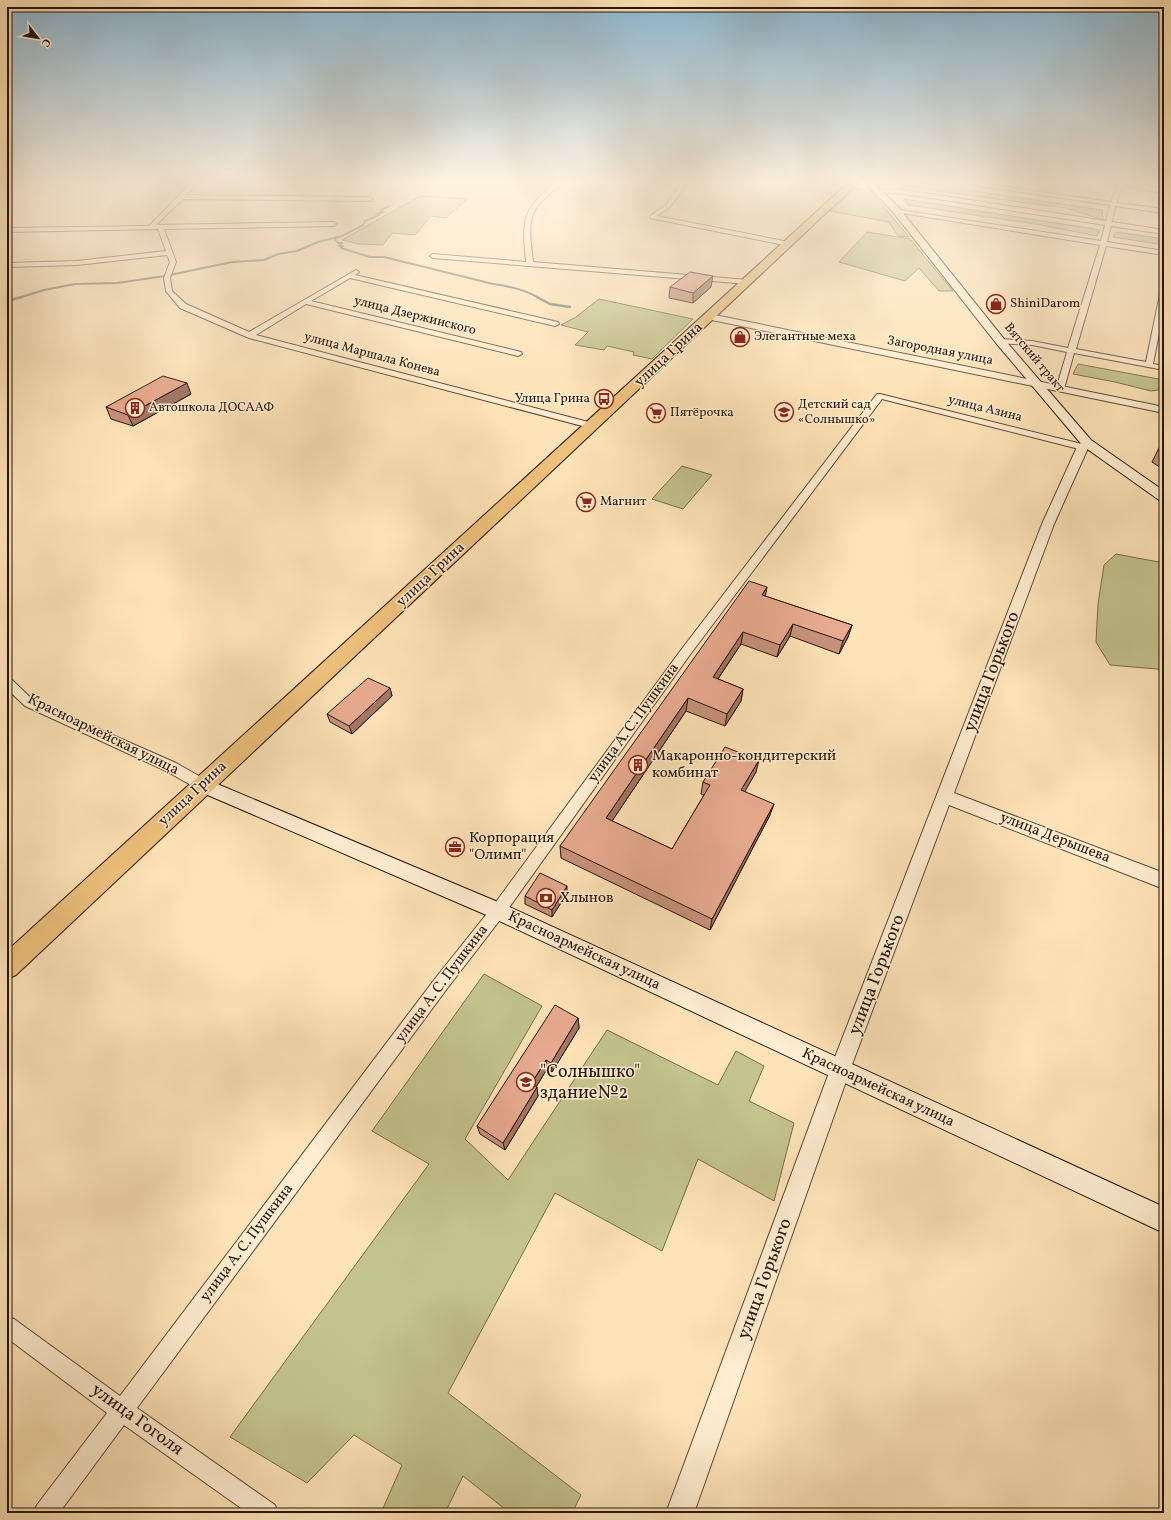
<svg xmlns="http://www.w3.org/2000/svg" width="1171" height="1520" viewBox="0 0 1171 1520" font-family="Vollkorn,serif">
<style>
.green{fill:#c3c38c;stroke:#746c4c}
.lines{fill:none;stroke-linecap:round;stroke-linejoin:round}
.stream-far1{stroke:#6e7a70;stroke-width:2}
.stream{stroke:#6e7a70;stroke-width:2.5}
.minor-casing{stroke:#5a4837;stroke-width:2}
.tertiary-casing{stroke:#5a4837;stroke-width:2}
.secondary-casing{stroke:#24150c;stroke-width:2}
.trunk-casing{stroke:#24150c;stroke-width:2}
.minor{fill:#feedd0;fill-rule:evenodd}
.tertiary{fill:#feedd0;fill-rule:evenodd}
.secondary{fill:#feedd0;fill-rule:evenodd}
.trunk{fill:#eec27c;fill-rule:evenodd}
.wall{fill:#c7927c;stroke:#24150c}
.shaded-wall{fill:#a27765;stroke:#24150c}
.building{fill:#e7aa90;stroke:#24150c}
.labels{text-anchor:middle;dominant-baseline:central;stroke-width:3;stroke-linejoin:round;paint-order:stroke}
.far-poi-label{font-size:13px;fill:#24150c;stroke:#feedd0;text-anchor:start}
.far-street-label{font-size:13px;fill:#24150c;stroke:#feedd0}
.street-label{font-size:15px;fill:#24150c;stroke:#feedd0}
.poi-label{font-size:15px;fill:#24150c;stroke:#feedd0;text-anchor:start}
.near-street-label{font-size:18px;fill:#24150c;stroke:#feedd0}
.near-poi-label{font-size:18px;fill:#24150c;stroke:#feedd0;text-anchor:start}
</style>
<rect width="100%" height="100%" fill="#fde3b7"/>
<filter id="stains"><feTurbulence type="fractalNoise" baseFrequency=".005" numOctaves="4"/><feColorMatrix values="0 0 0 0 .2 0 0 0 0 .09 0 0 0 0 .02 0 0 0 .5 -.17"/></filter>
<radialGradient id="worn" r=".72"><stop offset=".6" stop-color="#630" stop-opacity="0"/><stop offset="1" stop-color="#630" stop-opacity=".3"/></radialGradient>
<!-- green -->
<path class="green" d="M914,182l188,28 1,10 -37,-12 -159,-21 -8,-3z
M859,188l11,2 39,47 -11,-1 -9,-14 -59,-11 23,-21z
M420,196l47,3 -21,19 -15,-2 -16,19 -23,-2 -9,12 -24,-1 -17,-4z
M904,199l196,31 -3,6 -56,-11 -133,-20z
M867,232l43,7 43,52h-14l-20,-23 -14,13 -66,-19z
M1116,232l48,7v6l-51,-8z
M599,299l94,20 -41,40 -19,-4 1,-3 -27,-6 -3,4 -29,-5 13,-13 -27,-7 15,-8z
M1078,364l86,16v9l-13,2 -36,-9 -42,-8z
M682,466l30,9 -29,34 -31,-10z
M1116,554l48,9v109l-7,-3 -47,-4 -14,-23 2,-38 6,-39z
M484,974l58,32 -77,133 43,41 99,-150 111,55 18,-34 28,15 -15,35 45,22 -20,78 -76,-42 -36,92 -107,-58 -107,200 133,102 -9,18h-62l-47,-37 -18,37h-64l21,-48 -48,-30 -47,48 -77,-46 199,-273 -57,-33z"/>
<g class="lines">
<!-- stream-far1 -->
<path class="stream-far1" d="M335,239l3,4h4l-3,3h4l-2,2 29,9h14l109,27c16,2 31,5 46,14
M18,298l26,-8 31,-6 42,-1 48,-7 67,-14 32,-2 14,-6 19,-3 21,-9 24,-6 21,-11 2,-4 14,-6 -2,-1 6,-2 -2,-2 8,-4"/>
<!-- stream -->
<path class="stream" d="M537,297l13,7 20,3
M7,301l15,-4"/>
<!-- minor casing -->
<g class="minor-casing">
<path id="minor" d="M192,182h7l-13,13 184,2 3,2 -3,2 -187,-2 -27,26 178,-3 3,2 -3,2 -170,3 12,33 -6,16 2,13 14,13 63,28 107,-62 3,2 -4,3 203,47 1,2 -4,2 -205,-48 -39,23 210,51 1,2 -4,2 -212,-52 -50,31 340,89 1,2 -1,2h-6l-341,-90 -69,-30 -14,-17 -2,-13 6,-16 -3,-7 -90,10 -70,2v-4l70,-2 89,-10 -8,-22 -151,3v-4l142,-2z
M556,182h7c-7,7 -15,13 -22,20 -16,16 -10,39 -8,60l215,18 3,2 -3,2 -315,-26 -3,-2 3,-2 93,8c-4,-43 -4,-52 30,-80z
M682,182h6l-18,25 -13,9 132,26 3,2 -3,2 -139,-28v-2l16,-11z
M953,182h18l140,20 6,-16 -16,-4h23l40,7v4l-42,-7 -6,17 48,6v4l-49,-7 -3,16 52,8v4l-53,-8 -4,16 57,9v4l-58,-9 -30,103 70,13 15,-73 3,-2v20l-11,57 11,2v4l-90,-17 -10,36 -4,2 -4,-2 11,-37 -35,-7 -35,-2 -1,-2 4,-2 32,2 36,7 32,-103 -204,-33 -3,-2 1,-1 207,32 4,-16 -200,-31 -28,-2 -3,-2 1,-1 30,1 201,31 4,-16z
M877,394h3l206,51 1,2 -4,3 -201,-51 -193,257 -186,260 -57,74 -309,418 138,97 3,8h-30l-124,-88 -65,88h-25l3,-8 70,-92 -100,-75v-22l7,3 106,77 314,-416 59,-74 188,-256z
M7,678l4,1 22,21 143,63 32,18 2,4 -2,4 -5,1 -5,-1 -32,-18 -141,-65 -18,-17z"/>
</g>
<!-- tertiary casing -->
<g class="tertiary-casing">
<path id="tertiary" d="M710,314l454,93v6l-457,-94 -1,-2z
M1087,440l5,3 -4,5 -34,76 -100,269 210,80v16l-215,-84 -99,265 -156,443h-28l164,-443 212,-546 35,-77 6,-6z"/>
</g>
<!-- secondary casing -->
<g class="secondary-casing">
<path id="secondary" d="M864,182h9l26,26 105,131 87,101 73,51v10l-5,-1 -76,-54 -87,-103 -103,-131z
M203,778l302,127 659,302v26l-673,-316 -295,-127 -2,-5 2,-5z"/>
</g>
<!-- trunk casing -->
<g class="trunk-casing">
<path id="trunk" d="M849,182h10l-843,793 -9,4v-28z"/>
</g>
<!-- minor -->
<use href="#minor" class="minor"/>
<!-- tertiary -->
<use href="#tertiary" class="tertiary"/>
<!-- secondary -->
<use href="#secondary" class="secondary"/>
<!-- trunk -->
<use href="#trunk" class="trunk"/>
</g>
<!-- wall -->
<path class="wall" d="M670,287h41l-18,16 -24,-5z
M191,394l-58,32 -22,-7 -5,-12z
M1164,445v25l-12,-8 8,-16z
M765,596l87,29 -4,12 -9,17 -49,-18 -13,21 -36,-13 -23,35 25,10 -2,12 -16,25 -39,-15 -74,110 60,28 32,-54 -3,-1 2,-12 53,-10 -12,19 26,24 -60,115 -149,-72 -1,-12z
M390,688l2,8 -40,38 -22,-12 -3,-8z
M567,893l-15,24 -27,-13v-8z
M578,1018l1,10 -27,44 -5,-3 -11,18 2,9 -33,54 -25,-16 -3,-8z"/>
<!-- shaded-wall -->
<path class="shaded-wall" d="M713,276l-2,11 -18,16v-10z
M187,383l4,11 -58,32 -5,-11z
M767,587l-2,12 -3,-4z
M793,624l-3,12 -13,21 3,-12z
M852,625l-4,12 -9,17 4,-13z
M743,632l-2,12 -30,45 2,-12z
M390,688l2,8 -40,38 -3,-8z
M743,689l-2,12 -16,25 2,-12z
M688,698l-2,13 -80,119v-12z
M759,760l-3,12 -17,30 2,-12z
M774,804l-4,11 -60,115 2,-11z
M567,886v7l-15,24v-7z
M578,1018l1,10 -27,44 -1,-9z
M546,1060l1,9 -14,23 -2,-8z
M537,1087l1,9 -33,54 -2,-7z"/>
<!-- building -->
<path class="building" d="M690,272l23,4 -20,17 -23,-6z
M163,376l24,7 -59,32 -22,-8z
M1164,445v3l-4,-2z
M749,581l18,6 -5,8 90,30 -9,16 -50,-17 -13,21 -37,-13 -30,45 30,12 -16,25 -39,-16 -82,120 66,31 38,-64 -7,-3 22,-35 34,13 -18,30 33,14 -62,115 -152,-73z
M368,678l22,10 -41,38 -22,-12z
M540,873l27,13 -15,24 -27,-14z
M555,1005l23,13 -27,45 -5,-3 -15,24 6,3 -34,56 -26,-17z"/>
<!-- sky -->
<linearGradient id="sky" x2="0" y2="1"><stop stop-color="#8bb8d3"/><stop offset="0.46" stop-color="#fef2df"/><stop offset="1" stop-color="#fef2df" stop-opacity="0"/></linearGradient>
<rect width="1171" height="395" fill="url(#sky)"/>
<!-- icons -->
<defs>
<g id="shop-ring" transform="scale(1)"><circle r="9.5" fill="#feedd0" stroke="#8f2418" stroke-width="1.5"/><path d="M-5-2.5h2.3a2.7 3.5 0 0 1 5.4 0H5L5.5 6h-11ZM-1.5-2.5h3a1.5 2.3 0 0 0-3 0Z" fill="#8f2418"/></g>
<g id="bus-ring" transform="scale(1)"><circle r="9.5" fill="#feedd0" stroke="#8f2418" stroke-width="1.5"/><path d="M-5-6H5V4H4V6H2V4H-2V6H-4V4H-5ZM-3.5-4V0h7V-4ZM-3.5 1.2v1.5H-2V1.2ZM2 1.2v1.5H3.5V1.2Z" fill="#8f2418"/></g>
<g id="building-ring" transform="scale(1)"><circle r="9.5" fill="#feedd0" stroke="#8f2418" stroke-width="1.5"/><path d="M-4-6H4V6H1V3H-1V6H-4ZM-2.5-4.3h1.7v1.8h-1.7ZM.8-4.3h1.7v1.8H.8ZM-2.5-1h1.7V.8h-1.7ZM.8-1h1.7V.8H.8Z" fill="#8f2418"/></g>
<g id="school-ring" transform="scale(1)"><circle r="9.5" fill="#feedd0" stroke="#8f2418" stroke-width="1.5"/><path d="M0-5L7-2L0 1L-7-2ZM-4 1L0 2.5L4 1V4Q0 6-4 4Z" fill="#8f2418"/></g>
<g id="supermarket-ring" transform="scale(1)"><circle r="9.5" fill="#feedd0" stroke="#8f2418" stroke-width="1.5"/><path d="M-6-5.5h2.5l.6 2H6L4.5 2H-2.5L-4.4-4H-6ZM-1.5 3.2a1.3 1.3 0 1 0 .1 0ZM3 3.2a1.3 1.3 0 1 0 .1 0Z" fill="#8f2418"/></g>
<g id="office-ring" transform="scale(1)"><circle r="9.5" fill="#feedd0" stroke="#8f2418" stroke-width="1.5"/><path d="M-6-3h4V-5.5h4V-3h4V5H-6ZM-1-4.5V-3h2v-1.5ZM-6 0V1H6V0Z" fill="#8f2418"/></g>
<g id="bank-ring" transform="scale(1)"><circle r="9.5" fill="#feedd0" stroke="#8f2418" stroke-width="1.5"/><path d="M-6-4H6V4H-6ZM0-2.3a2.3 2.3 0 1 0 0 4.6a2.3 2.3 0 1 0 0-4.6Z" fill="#8f2418"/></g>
</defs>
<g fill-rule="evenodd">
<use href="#shop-ring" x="996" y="304"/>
<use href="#shop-ring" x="740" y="337"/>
<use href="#bus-ring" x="604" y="399"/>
<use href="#building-ring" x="135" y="408"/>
<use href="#school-ring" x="784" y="412"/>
<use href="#supermarket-ring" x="656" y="413"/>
<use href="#supermarket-ring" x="586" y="502"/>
<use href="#building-ring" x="638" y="765"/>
<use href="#office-ring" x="455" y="847"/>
<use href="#bank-ring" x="546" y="898"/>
<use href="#school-ring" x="526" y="1082"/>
</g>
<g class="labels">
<!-- far-poi labels -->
<g class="far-poi-label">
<text x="1010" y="304">ShiniDarom</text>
<text x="754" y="337">Элегантные меха</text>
<text x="590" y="399" text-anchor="end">Улица Грина</text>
<text x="798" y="405">Детский сад<tspan x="798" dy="15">«Солнышко»</tspan></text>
<text x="149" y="408">Автошкола ДОСААФ</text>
<text x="670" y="413">Пятёрочка</text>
<text x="600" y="502">Магнит</text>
</g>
<!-- far-street labels -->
<g class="far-street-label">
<text transform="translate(415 316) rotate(14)">улица Дзержинского</text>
<text transform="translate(940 351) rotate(11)">Загородная улица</text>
<text transform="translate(372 355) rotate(15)">улица Маршала Конева</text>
<text transform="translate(1034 358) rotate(50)">Вятский тракт</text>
<text transform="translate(985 409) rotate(14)">улица Азина</text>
</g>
<!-- street labels -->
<g class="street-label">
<text transform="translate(669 355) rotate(-43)">улица Грина</text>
<text transform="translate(431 575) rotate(-43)">улица Грина</text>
<text transform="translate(634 723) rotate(-54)">улица А. С. Пушкина</text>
<text transform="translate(103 735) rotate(26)">Красноармейская улица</text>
<text transform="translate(193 794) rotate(-43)">улица Грина</text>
<text transform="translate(1055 838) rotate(21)">улица Дерышева</text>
<text transform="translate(584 951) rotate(25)">Красноармейская улица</text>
<text transform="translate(442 984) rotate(-53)">улица А. С. Пушкина</text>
<text transform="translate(878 1088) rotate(25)">Красноармейская улица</text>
<text transform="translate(247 1243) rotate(-53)">улица А. С. Пушкина</text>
</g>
<!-- poi labels -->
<g class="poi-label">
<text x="652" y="756">Макаронно-кондитерский<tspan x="652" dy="17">комбинат</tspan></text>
<text x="469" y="838">Корпорация<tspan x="469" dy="17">"Олимп"</tspan></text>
<text x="560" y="898">Хлынов</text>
</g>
<!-- near-street labels -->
<g class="near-street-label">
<text transform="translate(992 672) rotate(-69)">улица Горького</text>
<text transform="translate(877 975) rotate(-69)">улица Горького</text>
<text transform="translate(765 1279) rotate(-70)">улица Горького</text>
<text transform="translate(137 1420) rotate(36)">улица Гоголя</text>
</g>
<!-- near-poi labels -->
<g class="near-poi-label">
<text x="540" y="1072">"Солнышко"<tspan x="540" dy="21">здание№2</tspan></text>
</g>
</g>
<!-- margin -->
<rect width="1171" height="1520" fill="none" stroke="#fde3b7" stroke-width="24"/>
<rect x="8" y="8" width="1155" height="1504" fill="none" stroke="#24150c" stroke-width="2"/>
<rect x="12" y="12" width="1147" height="1496" fill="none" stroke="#24150c"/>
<!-- north arrow -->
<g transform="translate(38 38) rotate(121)" stroke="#feedd0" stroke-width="3" paint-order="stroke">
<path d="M0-3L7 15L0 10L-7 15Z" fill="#24150c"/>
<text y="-6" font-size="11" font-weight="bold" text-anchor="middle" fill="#24150c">С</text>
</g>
<rect width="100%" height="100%" filter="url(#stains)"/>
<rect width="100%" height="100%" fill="url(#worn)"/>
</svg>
